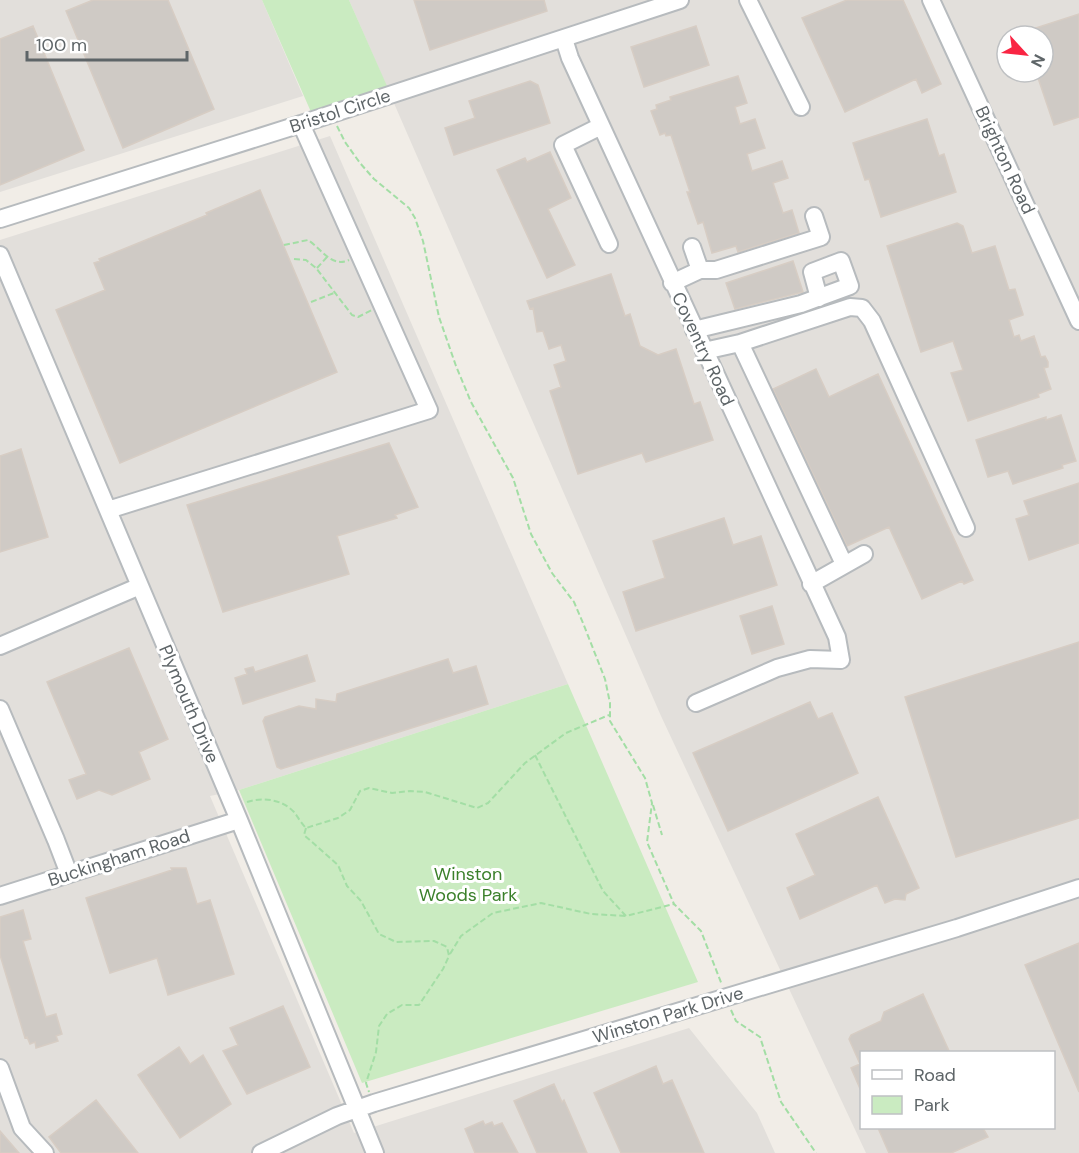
<svg xmlns="http://www.w3.org/2000/svg" width="1079" height="1153" viewBox="0 0 1079 1153" font-family="'DM Sans',sans-serif">
<style>
.industrial{fill:#e2dfdb;fill-rule:evenodd}
.green{fill:#caebc1}
.building{fill:#cfcac5;stroke:#d7cdc4;stroke-width:1.5}
.lines{fill:none;stroke-linecap:round;stroke-linejoin:round}
.minor-casing{stroke:#b7bbbe;stroke-width:20}
.path{stroke:#a3dea5;stroke-width:2;stroke-dasharray:6 3;stroke-linecap:butt}
.minor{stroke:#fff;stroke-width:16}
.labels{text-anchor:middle;dominant-baseline:central;stroke-width:6;stroke-linejoin:round;paint-order:stroke}
.street-label{font-size:18px;fill:#5e6568;stroke:#fff}
.park-label{font-size:18px;fill:#3b802b;stroke:#fff}
</style>
<rect width="100%" height="100%" fill="#f1ede7"/>
<!-- industrial -->
<path class="industrial" d="M0,0h262l41,96 -303,96z
M349,0h730v1153h-213l-205,-437zM1007,36h36v36h-36zM862,1052h192v76h-192z
M330,136l238,548 -329,106 -29,6 144,337 335,-105 68,85 18,40h-775v-913z"/>
<!-- green -->
<path class="green" d="M262,0h87l38,86 -76,26z
M568,684l130,298 -336,101 -123,-293z"/>
<!-- building -->
<path class="building" d="M93,0h75l46,109 -91,39 -57,-137z
M414,0h130l3,11 -117,39z
M847,0h56l38,84 -19,9 -6,-14 -71,33 -43,-94z
M1079,14v103l-25,8 -18,-53h7v-36h-26v-2z
M33,26l51,124 -84,35v-146z
M696,26l13,39 -65,22 -13,-40z
M738,76l9,27 -12,4 5,17 15,-5 10,29 -18,6 5,17 30,-10 6,17 -15,5 10,30 9,-3 7,23 -61,19 -2,-6 -24,7 -9,-31 -5,2 -11,-32h3l-19,-57 -5,1 -1,-3 -5,2 -9,-24 6,-2 -1,-4 15,-5 -1,-3z
M530,81l8,4 12,38 -96,32 -9,-27 30,-10 -6,-17z
M927,119l12,37 5,-2 12,38 -75,25 -12,-38 -4,1 -12,-37z
M550,152l21,46 -23,11 27,56 -28,13 -50,-108 28,-12 2,4z
M260,190l77,182 -217,91 -64,-153 49,-20 -11,-27 6,-2 -1,-2 108,-44 -1,-2z
M957,223l6,3 9,27 23,-7 14,44 6,-1 8,25v1l-14,5 5,17 5,-2 2,6 13,-5 7,21 4,-1 3,6v5l-4,1 7,21 -13,5 1,3 -71,24 -17,-48 12,-3 -10,-29 -32,11 -34,-106z
M793,261l10,31 -68,17 -9,-26z
M611,274l14,42 5,-2 10,32 18,9 18,-6 18,55 6,-2 13,38 -67,22 -4,-9 -64,21 -28,-83 11,-4 -7,-22 12,-4 -5,-16 -12,4 -6,-18 -6,1 -4,-24 -3,1 -3,-8z
M816,369l13,28 49,-23 95,206 -9,4 -2,-3 -40,18 -33,-72 -42,19 -74,-157z
M1061,415l15,46 -14,4 1,3 -50,16 -5,-13 -20,6 -12,-37 70,-23v3z
M389,443l29,64 -23,8 2,3 -60,18 12,38 -126,38 -36,-107z
M21,449l27,88 -48,15v-96z
M1079,483v60l-50,17 -13,-41 13,-4 -5,-14z
M724,518l9,27 28,-9 16,49 -141,46 -13,-39 42,-14 -12,-37z
M772,606l12,38 -32,10 -12,-38z
M1079,642v176l-123,39 -51,-160z
M129,648l39,91 -29,13 11,27 -38,16 -13,-5 -22,9 -8,-19 17,-6 -39,-92z
M307,655l8,26 -72,23 -8,-26 12,-4 -2,-5 8,-2 2,5z
M448,659l5,14 23,-7 12,38 -207,65 -4,-2 -14,-46 2,-4 34,-11 17,3v-10l20,3 1,-8z
M810,702l8,17 14,-6 26,60 -130,58 -35,-78z
M878,797l41,91 -13,6 -1,6 -10,-1 -10,4 -8,-18 -77,34 -13,-31 28,-13 -19,-41z
M171,868h15l11,36 13,-4 24,74 -66,21 -11,-37 -47,15 -24,-75 86,-28z
M23,910l8,29 -8,2 23,76 10,-3 6,20 -6,2 2,5 -22,7 -1,-6 -5,2 -3,-7 -2,1 -25,-83v-38z
M1079,943v149l-54,-127z
M923,994l27,59h-89v38l-10,-23 9,-4 -11,-25 2,-4 30,-14 3,-9z
M283,1006l27,61 -63,27 -24,-43 15,-6 -8,-17z
M179,1047l11,17 13,-9 28,49 -51,34 -42,-63z
M656,1066l7,18 9,-4 32,73h-83l-27,-60z
M554,1084l8,18 2,-2 23,53h-50l-23,-52z
M96,1100l42,53h-77l-12,-16z
M483,1121l2,4 7,-3 2,4 8,-3 16,30h-43l-10,-24z
M878,1128h105l5,9 -37,16h-62z
M0,1131l19,22h-19z"/>
<g class="lines">
<!-- minor casing -->
<g class="minor-casing">
<path id="minor" d="M748,0l53,107
M931,0l148,321
M564,39l6,19 267,579 4,23 -31,-1 -33,9 -81,35
M601,126l-38,19 46,99
M0,219l301,-95 379,-124
M692,247l8,23
M0,255l239,565 136,333
M672,283l28,-13h16l105,-33 -7,-21
M694,330l107,-26 49,-18 -9,-25 -29,11 7,26
M704,351l36,-8
M108,510l321,-100 -128,-286
M844,564l-104,-221 110,-36 12,1 10,13 94,207
M811,584l53,-30
M0,646l140,-60
M0,709l56,131 13,34
M0,896l239,-76
M0,1068l22,60 23,25
M261,1153l76,-37 37,-13 583,-175 122,-40"/>
</g>
<!-- path -->
<path class="path" d="M337,126l8,16 15,21 14,16 35,29 6,10 8,23 16,76 17,49 15,36 42,76 18,56 21,39 22,29 9,21 22,56 5,24v18l35,57 7,25 -5,39 27,62 27,27 21,54
M284,245l24,-5c14,9 23,28 41,20
M294,259l12,1 10,8 36,47 6,2 14,-7
M317,268l10,-11
M311,302l23,-9
M535,755l68,136 23,25 48,-12
M247,802c15,-5 35,-3 47,10 4,5 7,11 12,16l32,-10 12,-8 10,-19 9,-3 23,5 18,-2 15,1 52,16 11,-5 37,-40 41,-30 43,-18
M653,805l9,30
M306,828l-2,7 34,30 9,21 14,15 18,33 17,8 38,-1 13,6 2,9 -6,13 -24,36h-17l-15,9 -8,12 -3,26 -10,31 3,9
M450,954l11,-18 32,-23 48,-10 50,11 35,2
M731,1010l5,11 24,16 21,65 35,51"/>
<!-- minor -->
<use href="#minor" class="minor"/>
</g>
<g class="labels">
<!-- street labels -->
<g class="street-label">
<text transform="translate(340 111) rotate(-18)">Bristol Circle</text>
<text transform="translate(1005 160) rotate(65)">Brighton Road</text>
<text transform="translate(703 349) rotate(65)">Coventry Road</text>
<text transform="translate(189 704) rotate(67)">Plymouth Drive</text>
<text transform="translate(119 858) rotate(-18)">Buckingham Road</text>
<text transform="translate(668 1015) rotate(-17)">Winston Park Drive</text>
</g>
<!-- park labels -->
<g class="park-label">
<text x="468" y="874">Winston<tspan x="468" dy="21">Woods Park</tspan></text>
</g>
</g>
<!-- legend -->
<rect x="860" y="1051" width="195" height="78" fill="#ffffff" stroke="#bfc1c3" stroke-width="1.5"/>
<rect x="872" y="1070" width="30" height="9" fill="#ffffff" stroke="#bfc1c3" stroke-width="1.5"/>
<text x="914" y="1081" font-size="18" fill="#5e6568">Road</text>
<rect x="872" y="1096" width="30" height="18" fill="#caebc1" stroke="#bfc1c3" stroke-width="1.5"/>
<text x="914" y="1111" font-size="18" fill="#5e6568">Park</text>
<!-- north arrow -->
<g transform="translate(1025 54) rotate(117)"><circle r="28" fill="#ffffff" stroke="#bfc1c3" stroke-width="1.5"/>
<path d="M0-4.5L10 22L0 15L-10 22Z" fill="#f92543"/>
<text y="-9" font-size="16" font-weight="bold" text-anchor="middle" fill="#5e6568">N</text>
</g>
<!-- scale -->
<path d="M27 51v9h160v-9" fill="none" stroke="#5e6568" stroke-width="3"/>
<text x="36" y="51" font-size="18" fill="#5e6568" stroke="#ffffff" stroke-width="4.5" paint-order="stroke">100 m</text>
</svg>
